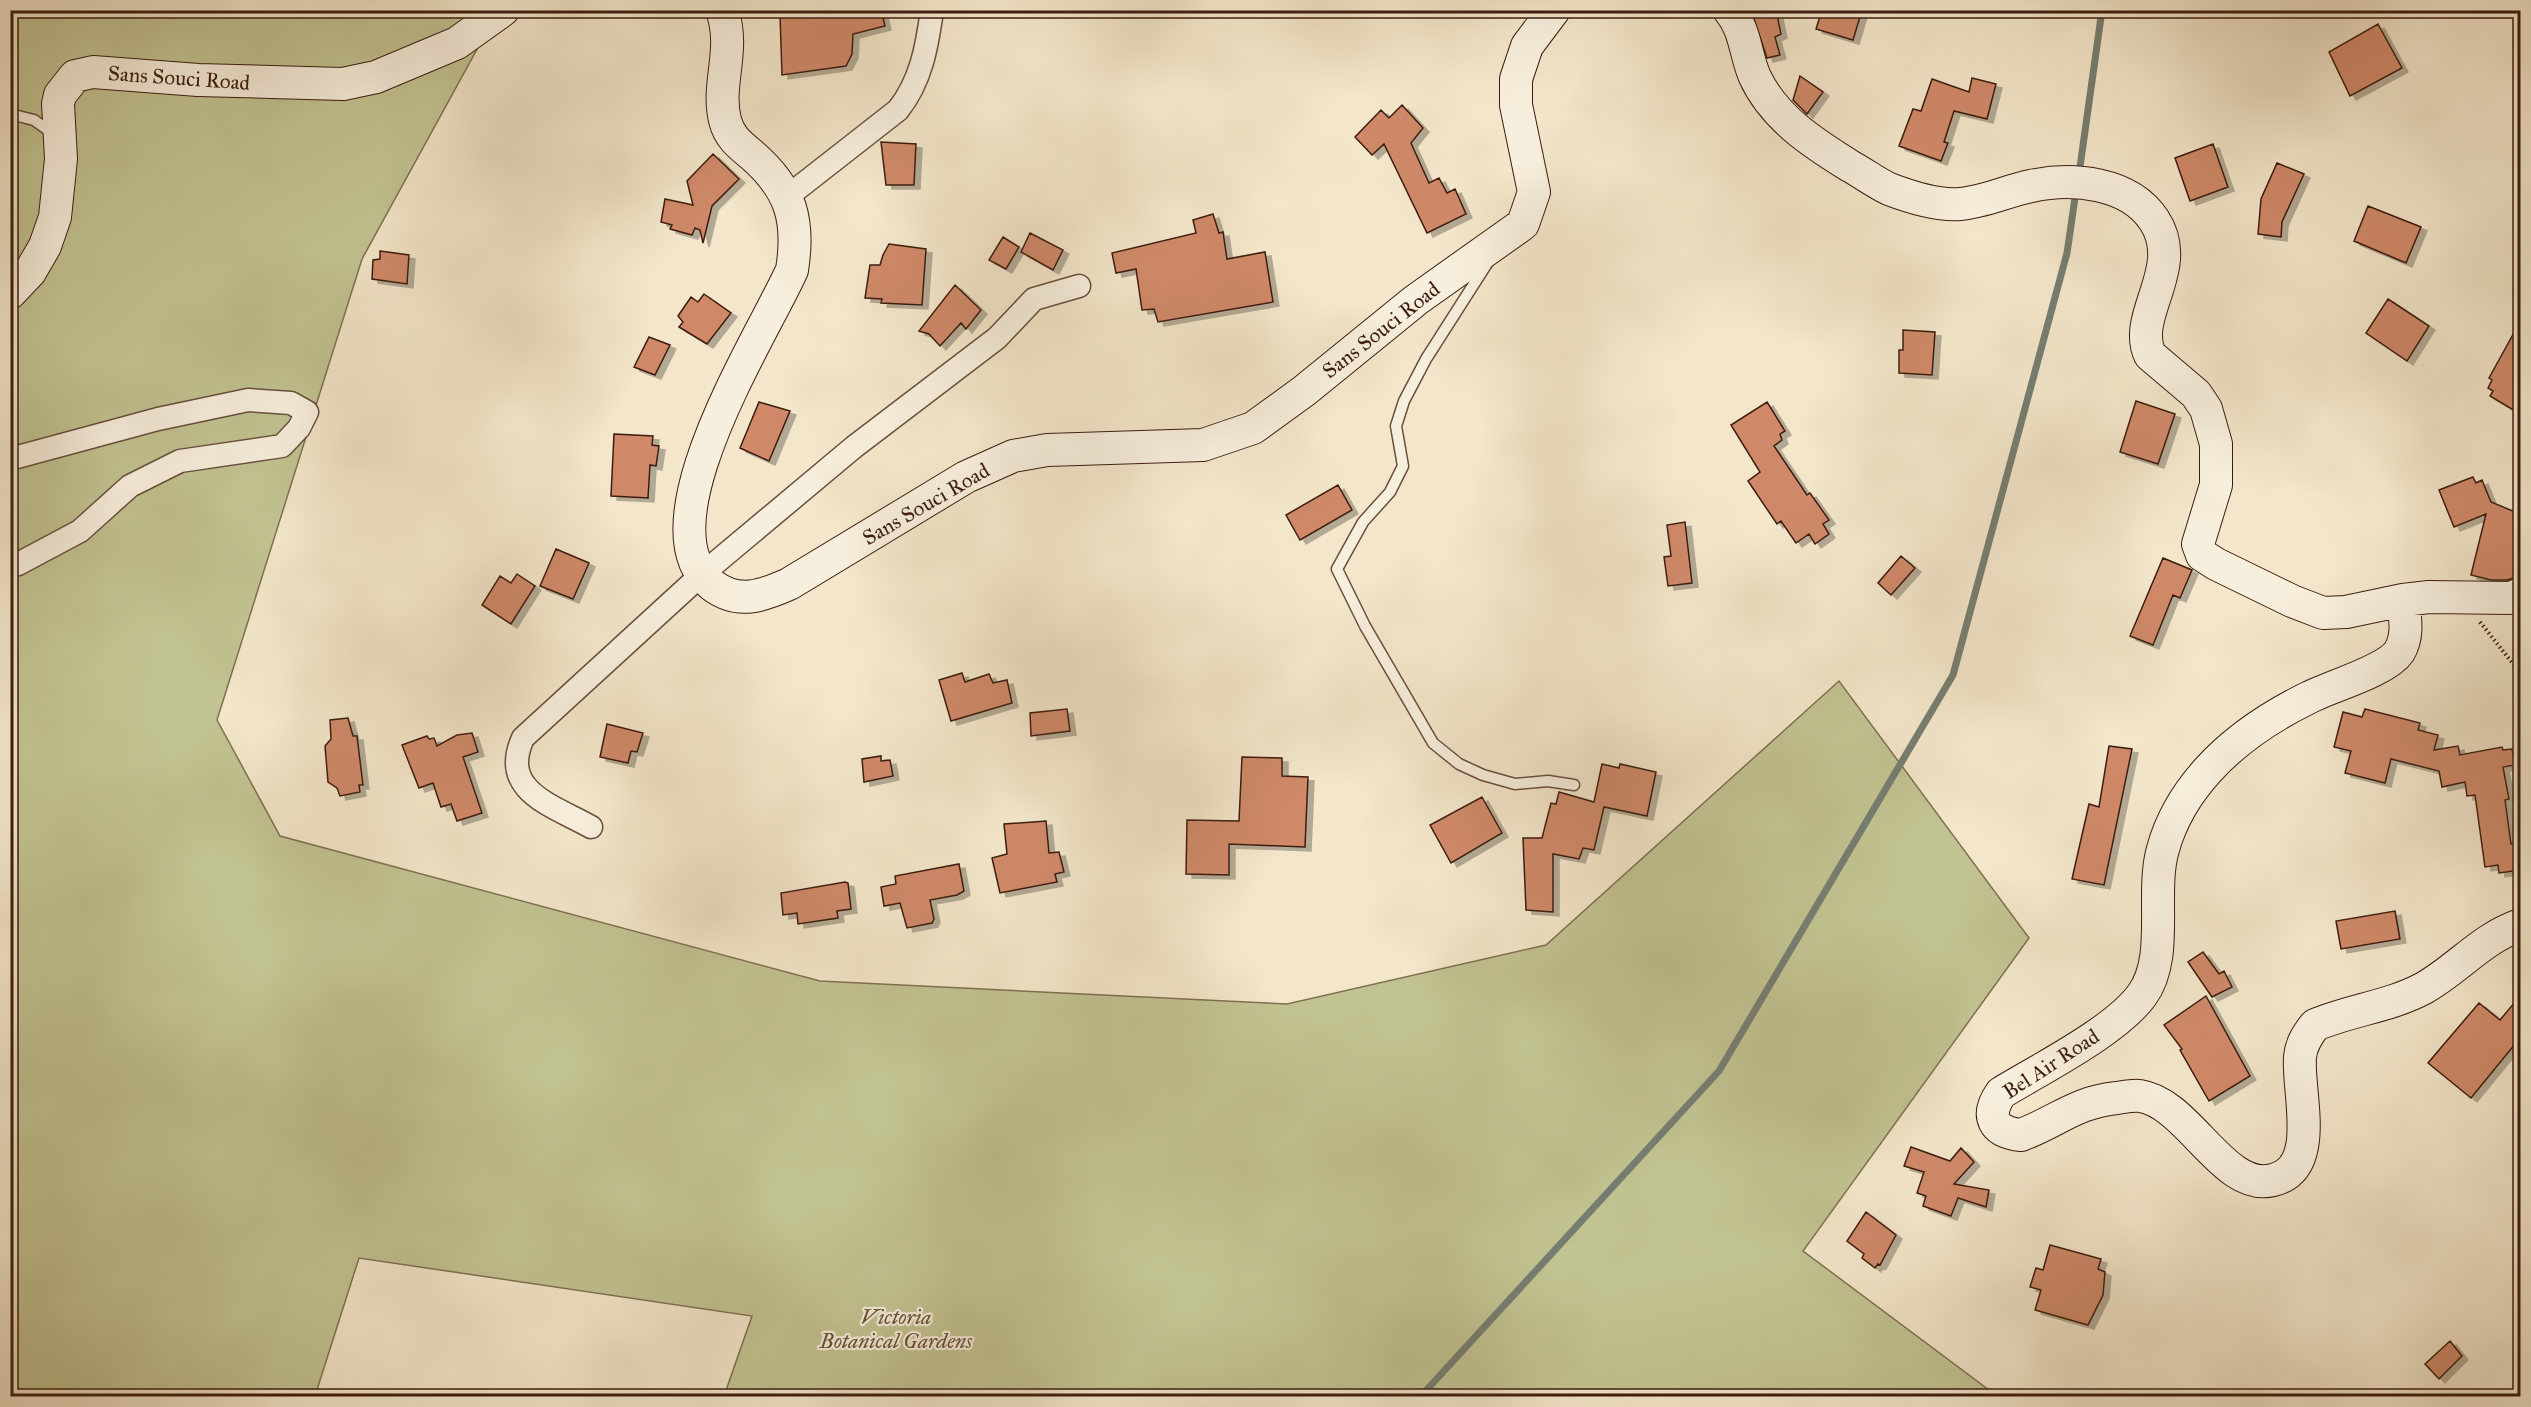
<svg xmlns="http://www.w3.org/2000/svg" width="2531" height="1407" viewBox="0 0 2531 1407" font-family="'IM FELL Great Primer',serif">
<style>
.green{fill:#c2c392;stroke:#7f7051;stroke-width:1.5}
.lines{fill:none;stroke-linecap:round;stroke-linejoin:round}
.stream{stroke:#767e71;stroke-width:7}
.building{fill:#cf8969;stroke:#3c1c10;stroke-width:1.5;filter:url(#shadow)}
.service-casing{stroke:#6a4e3e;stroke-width:13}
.minor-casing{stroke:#6a4e3e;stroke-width:25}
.secondary-casing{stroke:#3c1c10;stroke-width:34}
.path{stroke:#3c1c10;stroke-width:4;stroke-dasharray:1.5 3;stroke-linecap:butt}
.service{stroke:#f7efdd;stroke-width:10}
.minor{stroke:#f7efdd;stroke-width:22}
.secondary{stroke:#f7efdd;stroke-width:32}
.labels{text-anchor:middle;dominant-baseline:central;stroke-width:4.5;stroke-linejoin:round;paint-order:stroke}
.street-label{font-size:21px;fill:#3c1c10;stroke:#f7efdd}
.park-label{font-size:21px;font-style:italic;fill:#644e37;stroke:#f7efdd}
</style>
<defs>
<filter id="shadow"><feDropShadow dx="6" dy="4" stdDeviation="0" flood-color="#0004"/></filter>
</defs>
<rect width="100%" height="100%" fill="#f3e6ca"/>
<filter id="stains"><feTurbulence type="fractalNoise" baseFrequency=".00333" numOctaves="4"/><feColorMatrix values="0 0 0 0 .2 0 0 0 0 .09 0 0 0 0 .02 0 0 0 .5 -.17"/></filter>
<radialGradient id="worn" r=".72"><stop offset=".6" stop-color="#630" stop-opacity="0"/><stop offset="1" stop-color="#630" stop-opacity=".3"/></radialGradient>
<!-- green -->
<path class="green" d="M10,11h488l-136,248 -145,461 63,116 540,145 467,23 259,-59 293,-264 190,257 -226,313 194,145h-1273l28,-80 -393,-58 -44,138h-304z"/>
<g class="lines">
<!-- stream -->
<path class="stream" d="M2079,174l23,-164
M1421,1396l298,-325 234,-396 114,-422 9,-62"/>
</g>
<!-- building -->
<path class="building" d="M881,10l4,16 -32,8 -1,20 -6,12 -64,9 -2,-60 21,1v-5z
M1751,10h25l5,24 -6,3 5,18 -13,3z
M1822,10h40l-9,30 -37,-11z
M2378,24l24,44 -52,28 -21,-44z
M1800,76l23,16 -16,22 -14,-14z
M1972,78l24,6 -9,35 -33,-8 -10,31 4,1 -7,18 -42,-15 14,-37 8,2 11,-32 37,13z
M1402,105l21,23 -12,15 18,40 10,-5 8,15 8,-4 11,25 -39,19 -43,-89 -12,11 -17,-18 26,-27 8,8z
M881,142l35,2 -2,41h-28z
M2213,144l15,43 -38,14 -15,-43z
M713,154l26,25 -27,27 -9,37 -3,-13 -5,-2 -3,7 -22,-6 2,-4 -11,-3 4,-23 28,6 -6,-24z
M2277,163l27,11 -22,48 -1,15 -23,-3 3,-35z
M2368,206l53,21 -15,36 -52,-22z
M1213,214l6,19 4,-1 4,27 38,-7 8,50 -115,20 -4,-13 -12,1 -6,-41 -20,4 -4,-20 84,-20 -3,-13z
M1030,233l33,17 -10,20 -32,-18z
M1003,237l16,10 -13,22 -17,-9z
M889,244l37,5 -4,56 -41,-2 1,-4 -17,-1 5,-33h10l3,-10z
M380,251l29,4 -2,29 -35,-5 1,-19 7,-1z
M955,285l26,25 -15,19 -5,-6 -21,23 -11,-12 -10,-3z
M704,294l27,19 -24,31 -28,-17 4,-5 -5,-6 13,-19 7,5z
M2388,299l41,27 -22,35 -41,-28z
M2520,322v92l-30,-18 3,-5 -5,-3 4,-8 -3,-2z
M1903,330l32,2 -3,43 -33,-2v-23h4z
M649,337l21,8 -15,30 -21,-8z
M2136,401l39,13 -17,50 -38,-12z
M759,402l31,9 -21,50 -29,-13z
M1767,402l18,29 -5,3 2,6 -8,6 33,49 3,-2 19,27 -6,4 6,10 -14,10 -6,-10 -13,9 -15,-22 -4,3 -29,-43 12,-9 -29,-47z
M614,434l39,2 -1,9 7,1 -3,20 -6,-1 -2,33 -37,-2z
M2473,477l3,6 6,-3 9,22 29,12v62l-13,4h-16l-20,-5 15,-61 -32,13 -15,-37z
M1338,485l14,25 -52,30 -14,-25z
M1685,522l7,61 -24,3 -4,-29 7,-1 -4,-31z
M556,549l33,14 -16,36 -33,-13z
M1901,556l14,12 -24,27 -13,-12z
M2163,558l29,12 -12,28 -7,-3 -20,50 -23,-9z
M517,574l18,12 -24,38 -29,-19 18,-29 11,7z
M962,673l3,9 24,-8 4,9 14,-3 5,23 -61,18 -12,-41z
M1067,709l3,22 -39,5 -1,-23z
M2365,709l55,14 -2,7 20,5 -4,15 24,-4 2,9 42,-8 1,3 9,-1 3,16 -12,2 6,32 -4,1 6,44 8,-1 1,27 -21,3 -1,-8 -13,2 -10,-72 -8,1 -2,-14 -23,5 -3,-16 -48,-12 -6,24 -40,-10 6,-22 -17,-4 9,-35 19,5z
M348,718l5,18h4l6,49h-4l1,7 -20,4 -3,-8 -9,-6 -3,-36 6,-7 -1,-19z
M607,724l36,9 -6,19 -6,-1 -3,12 -28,-6z
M472,733l6,19 -15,5 19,56 -25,8 -6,-17 -10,3 -8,-24 -14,5 -17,-43 25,-9 2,3 5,-1 3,8 20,-11z
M2109,746l23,3 -28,136 -32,-6 17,-75 10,3z
M881,756v5l9,-1 3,16 -29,6 -2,-23z
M1242,757l40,1v18l26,1 -3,70 -76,-3v31l-43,-1 1,-54 52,1z
M1602,764l17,4 1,-4 36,8 -9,44 -43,-9 -10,43 -11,-2 -4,11 -26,-5v58l-27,-2 -3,-72h19l9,-35 5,1 3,-12 35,10z
M1482,797l20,36 -51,30 -21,-38z
M1046,821l3,32 10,-1 5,20 -9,2 2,8 -57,11 -8,-35 15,-4 -3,-30z
M959,864l5,27 -7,4 -27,5 4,19 -2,4 -25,5 -7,-25 -16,3 -3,-19 15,-3 -1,-8z
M845,882l3,1 3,26 -14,2 1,7 -40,6 -1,-11 -14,2 -2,-22z
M2395,911l5,28 -59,10 -5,-28z
M2203,952l16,22 5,-3 8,16 -20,10 -24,-35z
M2206,996l44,80 -41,25 -29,-51 2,-1 -18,-24z
M2520,996v42l-49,60 -43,-35 51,-60 21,17z
M1911,1147l39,14 11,-13 13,14 -20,22 35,6 -3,17 -28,-9 -7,18 -28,-10 3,-10 -9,-3 7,-21 -20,-6z
M1866,1212l30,23 -16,30 -2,-1 -3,4 -13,-10 2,-4 -17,-13z
M2050,1245l51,14 -3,10 7,3 -2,23 -15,30 -53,-15 6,-20 -11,-3 6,-19 7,2z
M2450,1341l12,15 -23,23 -14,-15z"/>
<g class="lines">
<!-- service casing -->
<g class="service-casing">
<path id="service" d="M10,114l24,6 21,15
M1488,262l-62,97 -22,42 -8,25 7,40 -13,26 -27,30 -26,47 28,57 68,117 26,21 24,11 32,9 33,-3 26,4"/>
</g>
<!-- minor casing -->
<g class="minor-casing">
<path id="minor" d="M788,196l110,-86c23,-29 29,-63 34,-100
M10,459l148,-40 90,-19 43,3 16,9 -8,16 -17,18 -102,15 -50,25 -50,45 -62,33 -8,2
M591,827c-39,-22 -92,-36 -68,-89l178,-163 153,-128 143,-109 37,-39 45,-13"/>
</g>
<!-- secondary casing -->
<g class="secondary-casing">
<path id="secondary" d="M722,10c14,41 -6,73 3,110 4,17 15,25 27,35 39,34 48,65 40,115 -29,65 -153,256 -80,315 26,20 50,11 77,-1l177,-107 47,-21 34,-6 156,-5 50,-17 51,-37 112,-91 107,-76 11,-32 -18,-87v-26l11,-33 27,-36
M1729,10c17,20 16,45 26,67 19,41 58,66 95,89 13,7 26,17 39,23 21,8 48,17 71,15 24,-2 47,-13 71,-18 41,-9 98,-4 123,34 32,48 -23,95 -4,135l46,39 10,15 10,35v41l-18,59 4,11 14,9 76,37 31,12 23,-1 57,-12 26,-3 82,1 9,-4
M10,293l20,-21 15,-26 10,-29 6,-58 -3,-55 2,-9 15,-19 18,-4 105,8 145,4 33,-7 81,-34 46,-33
M2403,600c2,17 6,36 -4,52 -13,19 -68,34 -89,45 -39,19 -73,41 -102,73 -20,22 -37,50 -45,79 -13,44 7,108 -21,146 -26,36 -102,74 -141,98 -16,23 -8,39 20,42 37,-14 55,-33 96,-37 7,-1 16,-3 23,-2 49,7 84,97 133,84 49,-12 24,-88 27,-123 1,-13 8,-23 15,-32 36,-15 76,-19 109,-37 35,-20 57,-49 96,-63"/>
</g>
<!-- path -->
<path class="path" d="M2480,622l34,43 6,20"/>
<!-- service -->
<use href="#service" class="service"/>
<!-- minor -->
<use href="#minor" class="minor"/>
<!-- secondary -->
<use href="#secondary" class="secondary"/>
</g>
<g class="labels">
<!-- street labels -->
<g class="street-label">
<text transform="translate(179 78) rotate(4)">Sans Souci Road</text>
<text transform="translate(1381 330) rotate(-38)">Sans Souci Road</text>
<text transform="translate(926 504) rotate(-30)">Sans Souci Road</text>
<text transform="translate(2051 1064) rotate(-33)">Bel Air Road</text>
</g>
<!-- park labels -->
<g class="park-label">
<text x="896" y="1317">Victoria<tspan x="896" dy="24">Botanical Gardens</tspan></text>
</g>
</g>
<!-- margin -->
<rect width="2531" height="1407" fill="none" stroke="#f3e6ca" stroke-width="36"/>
<rect x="12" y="12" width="2507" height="1383" fill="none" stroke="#3c1c10" stroke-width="3"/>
<rect x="18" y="18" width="2495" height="1371" fill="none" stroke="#3c1c10" stroke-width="1.5"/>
<rect width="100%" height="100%" filter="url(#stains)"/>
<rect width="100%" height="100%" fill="url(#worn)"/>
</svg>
